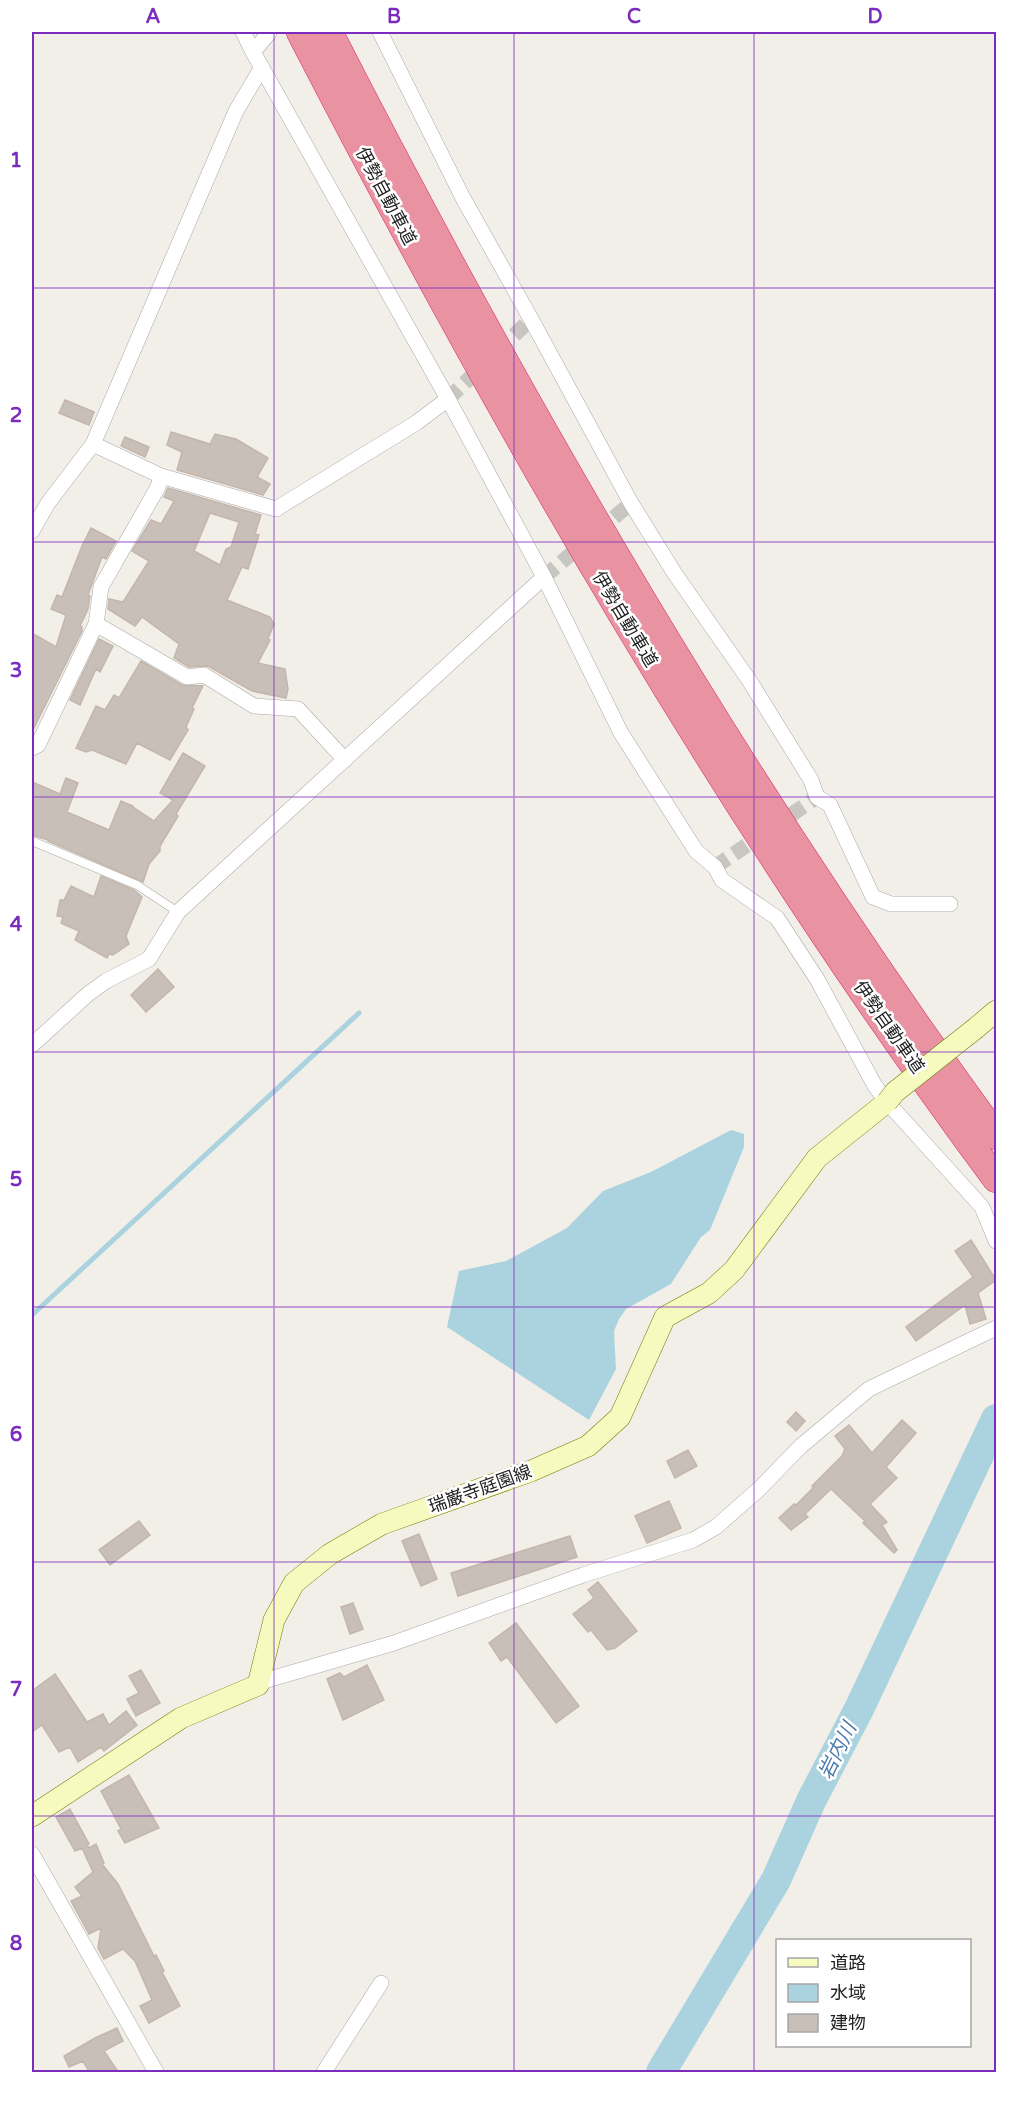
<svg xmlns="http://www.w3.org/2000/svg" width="1028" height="2104" viewBox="0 0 1028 2104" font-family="'Varela Round','Noto Sans JP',sans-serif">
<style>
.water{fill:#aad3df}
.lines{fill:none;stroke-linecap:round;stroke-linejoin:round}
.stream{stroke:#aad3df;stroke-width:5}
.river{stroke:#aad3df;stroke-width:30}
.building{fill:#c7bfb8;stroke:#c4b6ab;stroke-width:1.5;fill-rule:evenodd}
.minor-tunnel{stroke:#c8c6c1;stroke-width:15;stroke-dasharray:15 8;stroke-linecap:butt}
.service-casing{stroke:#a9a9a9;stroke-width:9}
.minor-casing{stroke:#a9a9a9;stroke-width:16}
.secondary-casing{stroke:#707d05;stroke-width:22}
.motorway-casing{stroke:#dc2a67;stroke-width:28}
.service{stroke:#fff;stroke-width:8}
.minor{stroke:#fff;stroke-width:15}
.secondary{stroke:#f7fabf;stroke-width:21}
.motorway{stroke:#e892a2;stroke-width:27}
.secondary-bridge-casing{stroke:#707d05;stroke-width:22;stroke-linecap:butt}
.secondary-bridge{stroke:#f7fabf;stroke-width:21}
.grid{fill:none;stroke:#7b2cbf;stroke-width:1.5;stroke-opacity:0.55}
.labels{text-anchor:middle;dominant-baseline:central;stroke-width:5;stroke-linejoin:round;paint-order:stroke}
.street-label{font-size:18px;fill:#222;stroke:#fff}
.water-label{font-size:20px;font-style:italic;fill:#4a7aab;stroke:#fff}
.neatline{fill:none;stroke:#7b2cbf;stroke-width:2}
.grid-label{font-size:20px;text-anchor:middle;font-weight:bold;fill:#7b2cbf}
</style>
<rect width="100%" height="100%" fill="#f2efe9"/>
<!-- water -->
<path class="water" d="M731,1130l13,4v13l-34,83 -9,7 -30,47 -45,25 -7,10 -5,12 2,38 -27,51 -142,-93 12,-56 47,-10 61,-33 36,-37 48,-19z"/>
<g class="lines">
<!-- stream -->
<path class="stream" d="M32,1315l327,-302"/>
<!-- river -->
<path class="river" d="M661,2072l115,-192 35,-79 48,-92 137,-290"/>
</g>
<!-- building -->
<path class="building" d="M65,400l29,12 -5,13 -30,-12z
M171,432l39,12 5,-10 21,5 32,19 -11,19 13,7 -7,11 -86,-25 5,-18 -15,-7z
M125,437l24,10 -4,10 -24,-11z
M168,488l93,27 -6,19 4,1 -11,34 -6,-2 -15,33 43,17 4,7 -6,15 2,1 -12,23 27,6 3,20 -2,9 -34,-7 -44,-25 -19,1 -15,-9 5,-14 -37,-27 -7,9 -27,-17 1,-10 14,3 26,-41 -17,-10 19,-31 10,4 13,-23 -10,-4zM210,513l29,9 -8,25 -5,2 -6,16 -26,-14z
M91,528l25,13 -10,18 -4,-2 -14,38 2,1 -2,13 -8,17 2,1v4l-50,101v-99l24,14 10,-32 -15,-6 6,-14 5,2 20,-51z
M99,639l14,7 -13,26 -4,-3 -16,36 -10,-5z
M141,661l41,24 21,1 -11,22 2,1 -8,18 2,3 -18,30 -33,-17 -11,21 -34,-14 -6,2 -10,-4 20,-42 9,4 9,-15 5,3z
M183,753l22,13 -29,48 2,2 -18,30v5l-11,13 -6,18 -95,-41v-1l-16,-5v-53l28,12 6,-16 12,5 -11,29 42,18 12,-29 12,5v1l21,14 19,-21 -13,-7z
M101,876l33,14 8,7 -16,39 3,8 -16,11 -4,-1 -2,4 -32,-18 4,-9 -18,-8 2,-6 -6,-1 3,-16h4l7,-14 23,11z
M158,969l16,18 -28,25 -15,-17z
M971,1240l25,40 -18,13 8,26 -16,5 -5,-19 -49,36 -10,-14 67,-50 -18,-26z
M796,1412l9,9 -9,10 -9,-9z
M902,1420l14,13 -30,34 11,11 -27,26 17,18 -5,3 15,25 -3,3 -31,-30 2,-2 -34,-32 -26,25 3,3 -17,13 -12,-12 15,-14 2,1 17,-17 -1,-2 30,-30 3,-7 -10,-13 14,-11 23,28z
M688,1450l9,16 -22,12 -8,-17z
M669,1501l12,27 -34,15 -12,-27z
M139,1521l11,14 -40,30 -11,-15z
M419,1534l18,45 -16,7 -19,-45z
M570,1536l7,21 -119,39 -7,-23z
M598,1582l39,49 -22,17 -8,2 -16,-20 -3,2 -15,-18 21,-16 -6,-8z
M353,1603l10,26 -13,5 -9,-27z
M516,1623l63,83 -23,17 -49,-66 -6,4 -12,-18z
M367,1665l17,35 -41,20 -16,-41 13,-6 4,4z
M141,1670l19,33 -24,13 -9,-17 12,-6 -10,-17z
M55,1674l32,48 16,-8 6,11 17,-14 11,14 -33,26 -3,-4 -23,15 -8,-15 -11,5 -17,-27 -10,7v-41z
M129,1775l30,53 -34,15 -7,-12 3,-2 -20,-38z
M70,1809l19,35 -2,1 2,3 7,-4 8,19 -2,1 16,20 36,72 2,-1 8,16 -2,1 18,34 -31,17 -9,-17 12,-6 -17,-39 -12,-12 -19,10 -6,-11 3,-20 -12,6 -18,-33 11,-5 -7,-9 18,-15 -11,-24 -7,3 -19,-34z
M117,2028l6,13 -19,10 15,22h-29l-7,-12 -14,6 -5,-11 31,-18z"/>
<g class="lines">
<!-- minor-tunnel -->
<path class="minor-tunnel" d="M448,399l83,-80
M544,577l87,-74
M715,867l102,-70"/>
<!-- service casing -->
<g class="service-casing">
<path id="service" d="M32,841l105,44 41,27"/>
</g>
<!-- minor casing -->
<g class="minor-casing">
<path id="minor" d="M243,32l10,20
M380,32l83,166 68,121 100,184 44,71 74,106 62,100 6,17 13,8 43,92 18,7h59
M269,33l-16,19 195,347 96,178 77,156 75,118 19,16 7,13 55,38 40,61 58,107 12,16 95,105 14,34
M93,444l68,32 115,33 140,-86 32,-24
M32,531l16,-28 45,-59 143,-333 26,-44
M96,624l91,53 17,-2 50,31 44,3 47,51
M32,748l6,-3 58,-121 5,-37 57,-100 3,-11
M32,1045l56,-51 18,-13 43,-22 29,-47 366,-335
M258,1685l9,-5 127,-37 189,-68 110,-35 23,-13 42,-37 43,-44 68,-57 127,-61
M32,1854l124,218
M324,2072l57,-89"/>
</g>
<!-- secondary casing -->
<g class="secondary-casing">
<path id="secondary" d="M976,1028l20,-17
M32,1816l149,-98 77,-33 16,-65 20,-37 36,-29 52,-30 149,-53 57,-25 32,-29 45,-100 44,-24 25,-23 83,-112 70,-56"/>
</g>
<!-- motorway casing -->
<g class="motorway-casing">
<path id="motorway" d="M300,32c205,397 429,787 696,1147
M329,32c196,383 413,756 667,1104"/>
</g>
<!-- service -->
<use href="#service" class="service"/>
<!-- minor -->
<use href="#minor" class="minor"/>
<!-- secondary -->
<use href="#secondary" class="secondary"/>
<!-- motorway -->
<use href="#motorway" class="motorway"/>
<!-- secondary-bridge casing -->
<g class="secondary-bridge-casing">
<path id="secondary-bridge" d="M887,1102l8,-10 81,-64"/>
</g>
<!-- secondary-bridge -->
<use href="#secondary-bridge" class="secondary-bridge"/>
</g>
<!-- grid -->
<path class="grid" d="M274,32v2040M514,32v2040M754,32v2040M32,288h964M32,542h964M32,797h964M32,1052h964M32,1307h964M32,1562h964M32,1816h964"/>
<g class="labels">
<!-- street labels -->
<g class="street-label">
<text transform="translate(386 196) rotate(62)">伊勢自動車道</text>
<text transform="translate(625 619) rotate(59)">伊勢自動車道</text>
<text transform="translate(889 1027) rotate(55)">伊勢自動車道</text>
<text transform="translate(480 1489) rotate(-20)">瑞巌寺庭園線</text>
</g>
<!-- water labels -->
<g class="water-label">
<text transform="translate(838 1751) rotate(-64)">岩内川</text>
</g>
</g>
<!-- border -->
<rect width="1028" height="2104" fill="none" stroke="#ffffff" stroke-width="66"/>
<!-- legend -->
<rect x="776" y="1939" width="195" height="108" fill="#ffffff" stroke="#a7a7a7" stroke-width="1.5"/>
<rect x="788" y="1958" width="30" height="9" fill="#f7fabf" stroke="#a7a7a7" stroke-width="1.5"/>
<text x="830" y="1969" font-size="18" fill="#222222">道路</text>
<rect x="788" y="1984" width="30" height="18" fill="#aad3df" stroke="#a7a7a7" stroke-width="1.5"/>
<text x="830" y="1999" font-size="18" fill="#222222">水域</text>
<rect x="788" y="2014" width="30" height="18" fill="#c7bfb8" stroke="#a7a7a7" stroke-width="1.5"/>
<text x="830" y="2029" font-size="18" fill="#222222">建物</text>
<rect x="33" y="33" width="962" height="2038" class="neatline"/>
<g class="grid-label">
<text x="153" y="23">A</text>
<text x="394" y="23">B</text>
<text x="634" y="23">C</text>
<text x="875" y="23">D</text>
<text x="16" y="167">1</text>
<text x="16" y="422">2</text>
<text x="16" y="677">3</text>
<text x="16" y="931">4</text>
<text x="16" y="1186">5</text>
<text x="16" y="1441">6</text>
<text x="16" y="1696">7</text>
<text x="16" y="1950">8</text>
</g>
</svg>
